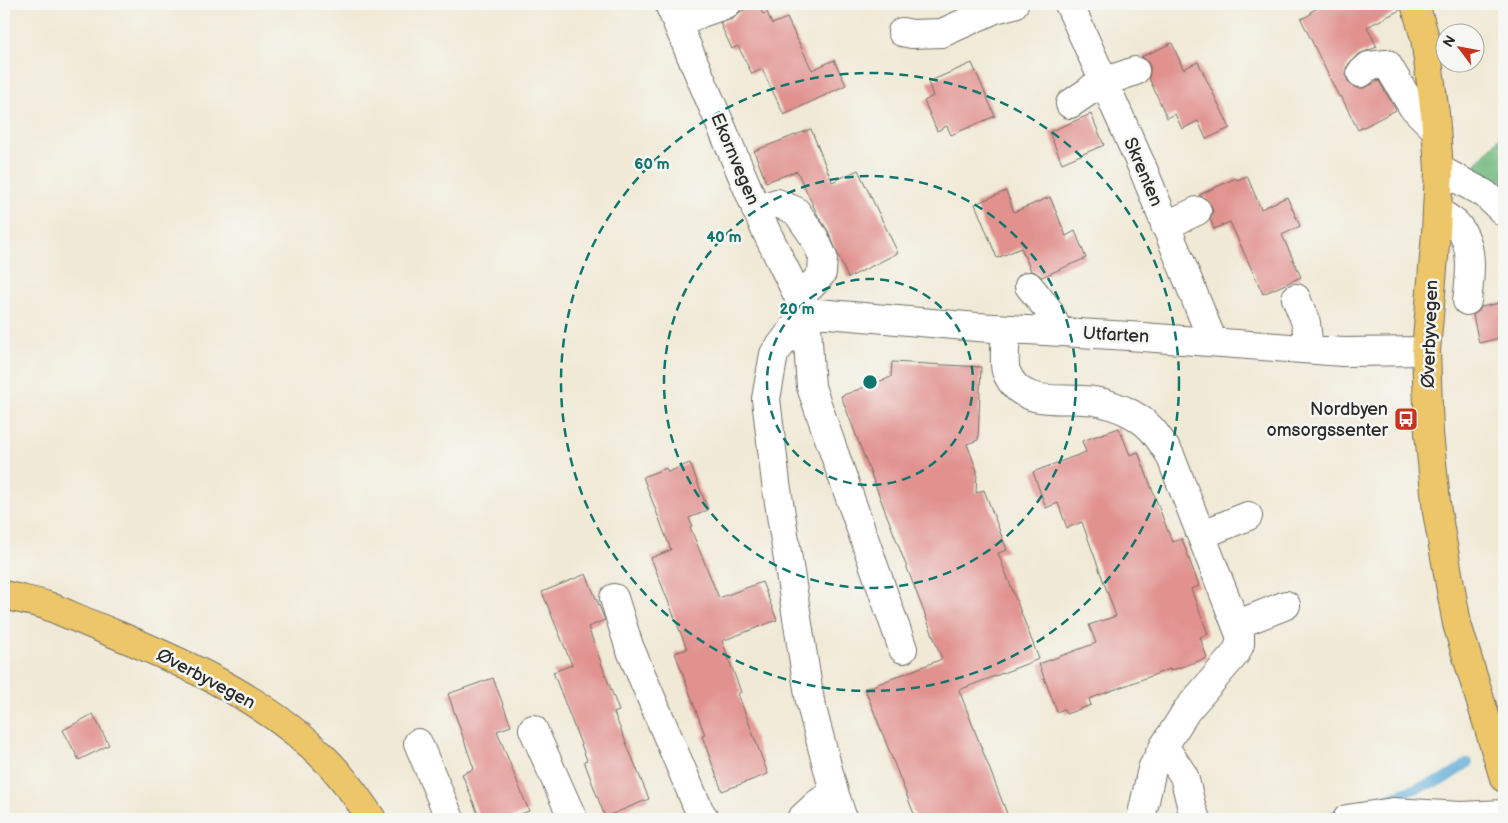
<svg xmlns="http://www.w3.org/2000/svg" width="1508" height="823" viewBox="0 0 1508 823" font-family="'Balsamiq Sans',sans-serif">
<style>
.forest{fill:#6fb87e;stroke:#4d7254}
.lines{fill:none;stroke-linecap:round;stroke-linejoin:round}
.stream{stroke:#5eaad7;stroke-width:10}
.building{fill:#e1918e}
.minor-casing{stroke:#706e66;stroke-width:30}
.major-casing{stroke:#706e66;stroke-width:30}
.minor{stroke:#fff;stroke-width:28}
.major{stroke:#ecc669;stroke-width:28}
.ring{fill:none;stroke:#0f766e;stroke-width:2.5;stroke-dasharray:9 6}
.labels{text-anchor:middle;dominant-baseline:central;stroke-width:5;stroke-linejoin:round;paint-order:stroke}
.street-label{font-size:18px;fill:#2b2b2b;stroke:#f6f6f2}
.poi-label{font-size:18px;fill:#2b2b2b;stroke:#f6f6f2;text-anchor:end}
.centre{fill:#0f766e;stroke:#f6f6f2;stroke-width:2.5}
.ring-label{font-size:15px;text-anchor:middle;font-weight:bold;fill:#0f766e;stroke:#f6f6f2;stroke-width:5;stroke-linejoin:round;paint-order:stroke}
</style>
<rect width="100%" height="100%" fill="#f6f6f2"/>
<filter id="ink" filterUnits="userSpaceOnUse"><feTurbulence type="fractalNoise" baseFrequency=".02" numOctaves="2"/><feDisplacementMap in="SourceGraphic" scale="10" xChannelSelector="R" yChannelSelector="G"/><feConvolveMatrix kernelMatrix="1 2 1 2 8 2 1 2 1" color-interpolation-filters="sRGB"/></filter>
<filter id="wash" filterUnits="userSpaceOnUse"><feTurbulence type="fractalNoise" baseFrequency=".0096" numOctaves="4" result="noise"/><feDisplacementMap in="SourceGraphic" scale="20" xChannelSelector="R" yChannelSelector="G"/><feGaussianBlur stdDeviation="1.12" result="paint"/><feColorMatrix in="noise" values="0 0 0 0 0 0 0 0 0 0 0 0 0 0 0 0 0 1.4 0 .05"/><feComposite in="paint" operator="in"/></filter>
<g filter="url(#wash)">
<rect width="100%" height="100%" fill="#f0e9d5"/>
<!-- forest -->
<path class="forest" d="M1502,135l2,3v63l-32,-26 6,-14z"/>
<g class="lines">
<!-- stream -->
<path class="stream" d="M1370,804l74,-25 24,-16
M1324,819l23,-7"/>
</g>
<g id="blocks">
<!-- building -->
<path class="building" d="M757,4l6,10 4,-2 5,12 15,-6 25,52 22,-10 12,25 -62,30 -22,-46 -10,5 -14,-28 -6,3 -12,-26 13,-4 7,-7z
M1326,4h74v6l-33,17 10,20 -18,7 -8,7 -5,7v8l3,7 7,5h8l15,-7 17,29 -38,20 -17,-34 -2,1 -38,-78 10,-5 -1,-2z
M1172,43l11,26 15,-7 32,66 -24,11 -8,-18 -16,8 -7,-15 -8,4 -18,-40 1,-5v-8l-5,-6 -4,-2z
M972,63l23,53 -44,19 -4,-9 -10,5 -13,-30 9,-5 -5,-14z
M1091,114l13,31 -42,18 -13,-31z
M811,129l21,53 26,-12 40,83 -50,25 -20,-47 -10,-15 -21,-45 -31,11 -12,-31z
M1247,176l14,33 26,-12 13,29 -18,9 19,42 -38,17 -33,-72 -16,7 -4,-10 3,-7 -2,-7 -5,-6 -7,-4 37,-17 1,2z
M1006,191l8,21 36,-15 16,39 9,-5 11,27 -44,19 -7,-5 -4,-1 -10,-23 -24,10 -22,-54z
M1504,302v35l-25,6 -6,-28 6,-4 2,-4z
M892,362l89,5 -3,73 -11,4 10,27 -1,22 8,-3 23,60 -9,3 41,106 -80,31 50,129h-93l-51,-130 77,-30 -101,-263 50,-19z
M1119,428l11,27 8,-3 34,90 10,-3 17,47 -8,3 17,45 -8,3 7,21 -37,13v-2l-81,30 2,6 -25,9 -2,-5 -7,3 -18,-48 57,-21 -7,-18 27,-9 -34,-94 -15,6 -9,-25 -12,5 -13,-36 53,-20 -4,-11z
M690,463l18,47 -19,8 3,8 -2,1 29,71 43,-16 15,38 -55,21 19,51 -3,2 30,80 -46,17 -20,-55 3,-1 -30,-82 12,-4 -36,-91 20,-8 -28,-73 23,-9 2,4z
M586,574l19,46 -17,7 31,84 -5,2 35,86 -44,18 -21,-56 3,-1 -34,-88 19,-7 -30,-73z
M493,678l18,48 -14,5 32,80 -22,8h-27l-18,-45 12,-5 -26,-75z
M93,714l16,31 -30,15 -16,-30z"/>
</g>
</g>
<g filter="url(#ink)">
<use href="#blocks" fill-opacity="0" stroke="#706e66" stroke-width="1"/>
<g class="lines">
<!-- minor casing -->
<g class="minor-casing">
<path id="minor" d="M669,4l96,225 41,83 5,75 92,262
M1069,4l74,165 70,173
M678,25l23,-12 26,-9
M902,32l10,2 30,-1 53,-24 19,-5
M1361,73l8,-7 18,-2 25,42 24,24
M1104,82l31,-11
M1070,104l19,-13 13,-12
M1439,169l46,25 19,18
M756,210l21,-7 19,8 18,26 9,20 -1,16 -9,11 -15,12
M1437,211c6,4 15,9 20,14 18,20 13,52 10,76
M1165,226l32,-15
M1029,286l18,22 12,24
M1296,298l10,25 3,26
M806,312l171,15 152,9 214,16 83,-1
M806,312l-32,42 -8,45 10,84 34,218 24,91 9,27
M1006,329c0,11 -3,32 0,42 13,35 49,27 77,29 14,0 29,5 41,10 25,12 32,23 46,45l70,180v9l-4,9 -49,57 -23,36 -12,23 -11,50
M1201,535l47,-19
M614,598l15,48 70,164 6,9
M1236,625l50,-20
M533,729l40,90
M418,743l32,76
M1164,746l20,30 8,33 4,10
M801,819l16,-15 17,-12
M1347,819l46,-7 68,4 43,-2"/>
</g>
<!-- major casing -->
<g class="major-casing">
<path id="major" d="M1415,4l10,34 10,76 4,55 -3,64 -10,118 3,82 8,79 20,112 47,154
M4,595c14,4 30,6 44,11 22,9 44,19 67,28 75,31 155,68 213,128 17,17 30,37 44,57"/>
</g>
<!-- minor -->
<use href="#minor" class="minor"/>
<!-- major -->
<use href="#major" class="major"/>
</g>
</g>
<!-- distance rings -->
<g class="ring">
<circle cx="870" cy="382" r="103"/>
<circle cx="870" cy="382" r="206"/>
<circle cx="870" cy="382" r="309"/>
</g>
<!-- icons -->
<defs>
<g id="bus-square" transform="scale(1.25)"><rect x="-9" y="-9" width="18" height="18" rx="4" fill="#c8321e" stroke="#f6f6f2"/><path d="M-5-6H5V4H4V6H2V4H-2V6H-4V4H-5ZM-3.5-4V0h7V-4ZM-3.5 1.2v1.5H-2V1.2ZM2 1.2v1.5H3.5V1.2Z" fill="#fff"/></g>
</defs>
<g fill-rule="evenodd">
<use href="#bus-square" x="1406" y="419"/>
</g>
<g class="labels">
<!-- street labels -->
<g class="street-label">
<text transform="translate(735 159) rotate(67)">Ekornvegen</text>
<text transform="translate(1143 172) rotate(67)">Skrenten</text>
<text transform="translate(1430 334) rotate(-88)">Øverbyvegen</text>
<text transform="translate(1116 335) rotate(3)">Utfarten</text>
<text transform="translate(206 679) rotate(28)">Øverbyvegen</text>
</g>
<!-- poi labels -->
<g class="poi-label">
<text x="1388" y="409">Nordbyen<tspan x="1388" dy="21">omsorgssenter</tspan></text>
</g>
</g>
<circle cx="870" cy="382" r="8" class="centre"/>
<g class="ring-label">
<text x="652" y="169">60 m</text>
<text x="724" y="242">40 m</text>
<text x="797" y="314">20 m</text>
</g>
<!-- margin -->
<rect width="1508" height="823" fill="none" stroke="#f6f6f2" stroke-width="20"/>
<!-- north arrow -->
<g transform="translate(1460 48) rotate(302)"><circle r="24" fill="#f6f6f2" stroke="#a5a5a2"/>
<path d="M0-4L9 19L0 12L-9 19Z" fill="#c8321e"/>
<text y="-8" font-size="14" font-weight="bold" text-anchor="middle" fill="#2b2b2b">N</text>
</g>
</svg>
